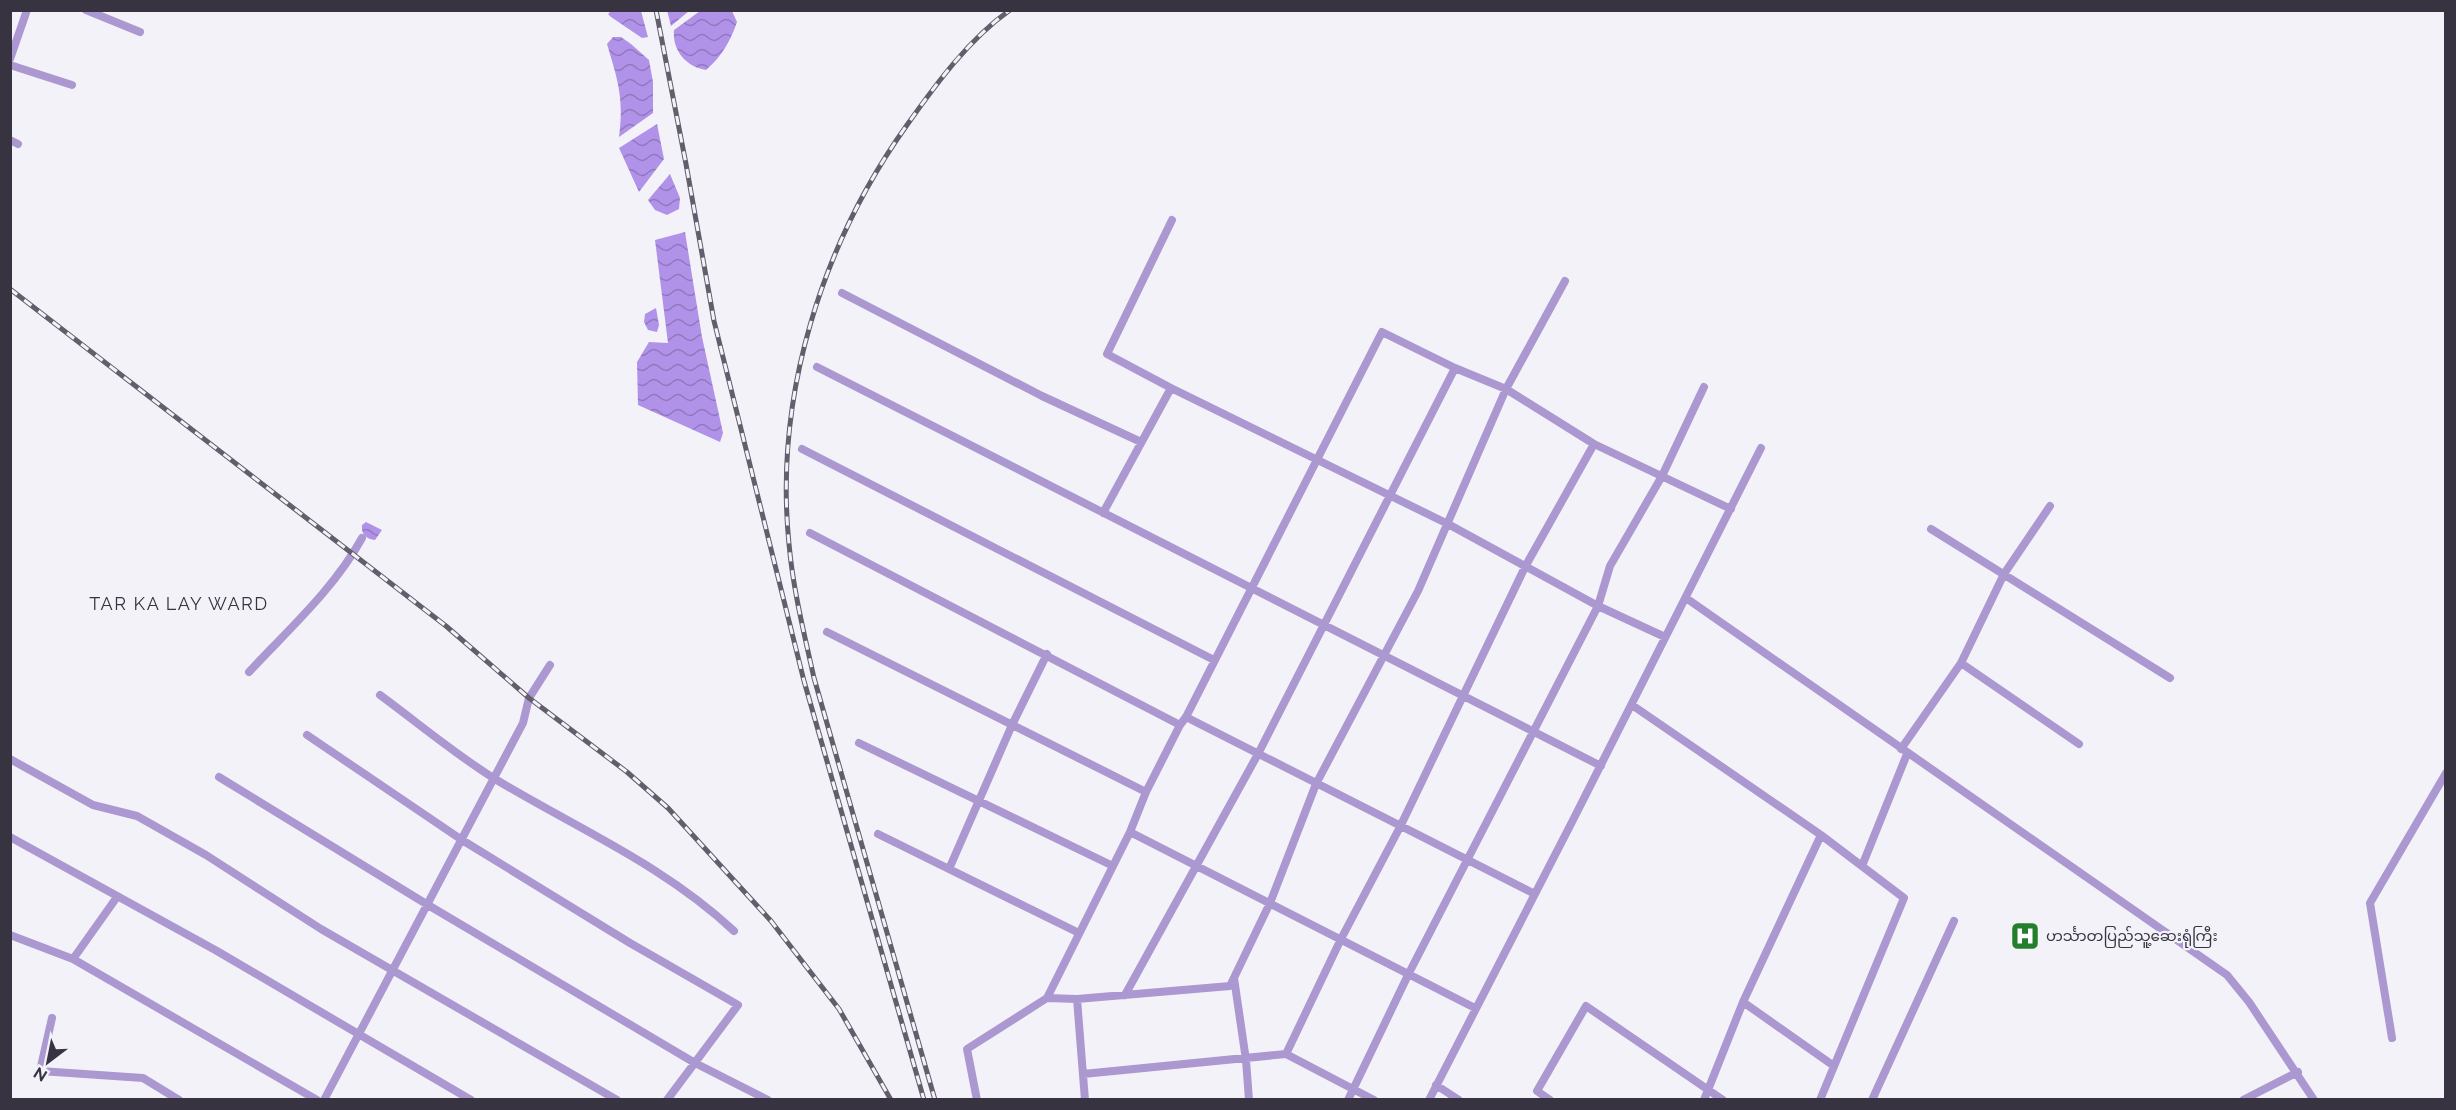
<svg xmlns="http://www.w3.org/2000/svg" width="2456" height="1110" viewBox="0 0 2456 1110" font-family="Raleway,'Noto Sans Myanmar',sans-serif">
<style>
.water{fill:url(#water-waves)}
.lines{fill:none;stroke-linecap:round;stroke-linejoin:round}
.minor{stroke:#ab98d1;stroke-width:8}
.rail-casing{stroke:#625e6b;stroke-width:5}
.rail{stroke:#f4f2f9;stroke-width:3;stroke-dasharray:9;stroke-linecap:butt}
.labels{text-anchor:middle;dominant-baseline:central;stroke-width:4.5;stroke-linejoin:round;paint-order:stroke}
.poi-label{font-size:15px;fill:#373341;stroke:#f4f2f9;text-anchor:start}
.quarter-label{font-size:18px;letter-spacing:1.5px;fill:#373341;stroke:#f4f2f9}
</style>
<defs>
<pattern id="water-waves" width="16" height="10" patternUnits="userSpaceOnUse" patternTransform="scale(1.5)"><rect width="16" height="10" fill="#b192e9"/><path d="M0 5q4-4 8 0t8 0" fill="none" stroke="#9178be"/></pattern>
</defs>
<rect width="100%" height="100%" fill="#f4f2f9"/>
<!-- water -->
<path class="water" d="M667,10h22v1l-18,15z
M611,11h30l7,26 -6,1 -31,-21 -3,-3z
M700,11h32l5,11c-7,20 -15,34 -31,48 -20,-3 -34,-20 -32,-40z
M613,37h8l10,7 18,16 4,22v31l-34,24c5,-39 -1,-56 -12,-93z
M657,124l7,35 -25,33 -20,-44z
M670,174l10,24 -1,11 -12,6 -12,-5 -7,-10z
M685,232l17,105 21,96 -3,9 -82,-37 -1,-43 12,-20 19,1 -13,-103z
M656,308l3,17 -2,7 -9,-2 -4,-8 1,-8z
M366,522l16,8 -7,10c-9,-1 -14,-6 -13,-15z"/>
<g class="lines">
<!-- minor -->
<path class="minor" d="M86,10l54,22
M10,59l17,-49
M10,65l62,20
M10,140l8,4
M1172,220l-65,134 64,34 277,136 150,82 67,31
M842,293l200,103 99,46
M817,367l784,399
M802,449l412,211
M1103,513l68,-125
M1931,529l239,149
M810,533l370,192
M1686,598l541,377 22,27 65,98
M827,632l319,160
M1961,663l118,81
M249,672c39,-42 85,-83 113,-134
M380,695c38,28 75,59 115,84 81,49 169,86 239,152
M1632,705l189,130 83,63 -84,202
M1186,717l349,177
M307,735l155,105 168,103 108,62 -71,95
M859,743l254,123
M1901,749l60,-86 43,-89 46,-68
M10,759l83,46 44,11 69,39 115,74 296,171
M219,777l209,128 267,158 73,37
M878,834l201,99
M10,837l207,114 254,149
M1862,866l45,-112
M949,869l63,-144 35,-71
M10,935l63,24 244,141
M73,959l44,-62
M1234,978l12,82 3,40
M1125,995l133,-241 197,-386
M1047,998l30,1 153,-13 40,-83 46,-119 102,-193 88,-202 59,-108
M1077,999l8,101
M1743,1002l91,64
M1475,1008l-345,-176 16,-40 34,-67 6,-8 196,-385 73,36 51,21 88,55 137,65
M52,1018l-12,53 103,7 36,22
M2392,1038l-22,-135 76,-130
M1286,1054l55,-115 59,-112 125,-260 69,-123
M1083,1074l203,-20 88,46
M1436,1085l23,15
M324,1100l199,-377 6,-25 21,-33
M977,1100l-10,-51 80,-51 83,-166
M1348,1100l61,-127 189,-367 12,-40 52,-90 42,-89
M1429,1100l144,-280 188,-372
M1550,1100l-13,-9 49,-85 137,94
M1704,1100l39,-98 78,-167
M1872,1100l82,-179
M2243,1100l55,-28"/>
<!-- rail casing -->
<g class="rail-casing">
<path id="rail" d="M656,10l30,154 28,157 90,360 120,419
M10,289l436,337 83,72 98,74 41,36 103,113 68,88 52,91
M935,1100l-121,-422c-10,-45 -21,-89 -25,-134 -15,-148 33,-300 118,-419 29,-41 62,-86 103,-115"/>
</g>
<!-- rail -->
<use href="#rail" class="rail"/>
</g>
<!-- icons -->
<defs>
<g id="hospital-square" transform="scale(1.5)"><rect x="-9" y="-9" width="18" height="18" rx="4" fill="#257e2c" stroke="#f4f2f9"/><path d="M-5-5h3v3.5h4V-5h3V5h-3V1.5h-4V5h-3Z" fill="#fff"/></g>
</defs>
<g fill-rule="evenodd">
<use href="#hospital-square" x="2025" y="936"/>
</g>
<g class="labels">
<!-- poi labels -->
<g class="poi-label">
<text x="2046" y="936">ဟင်္သာတပြည်သူ့ဆေးရုံကြီး</text>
</g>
<!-- quarter labels -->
<g class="quarter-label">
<text x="179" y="603">TAR KA LAY WARD</text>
</g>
</g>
<!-- border -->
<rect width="2456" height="1110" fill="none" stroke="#373341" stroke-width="24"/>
<!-- north arrow -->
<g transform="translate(48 1062) rotate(212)" stroke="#f4f2f9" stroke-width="4.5" paint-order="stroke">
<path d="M0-4.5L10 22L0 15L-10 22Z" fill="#373341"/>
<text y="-9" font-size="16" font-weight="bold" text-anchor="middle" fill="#373341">N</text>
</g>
</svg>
